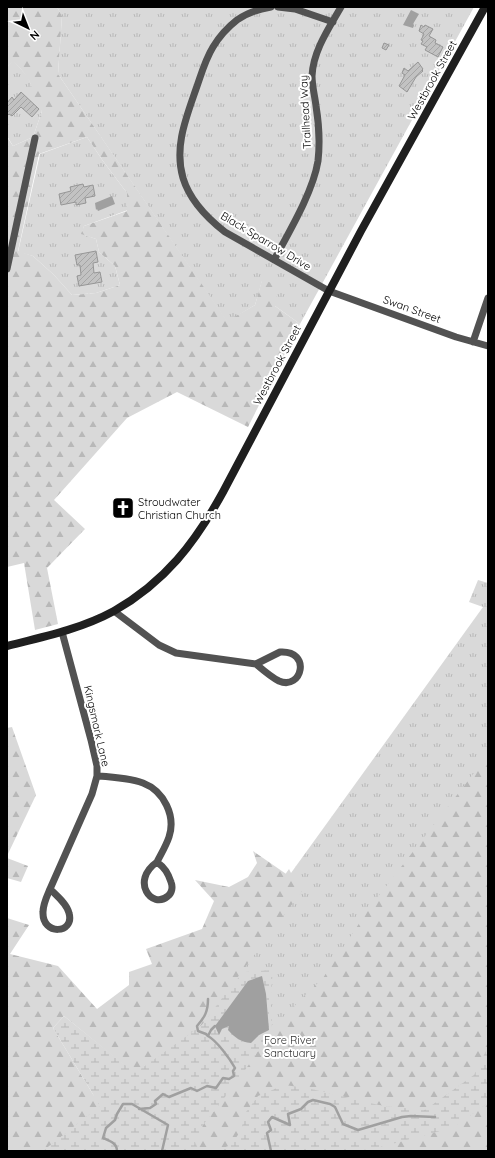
<svg xmlns="http://www.w3.org/2000/svg" width="495" height="1158" viewBox="0 0 495 1158" font-family="Quicksand,sans-serif">
<style>
.grass{fill:url(#grass-tufts)}
.forest{fill:url(#forest-firs);fill-rule:evenodd}
.wetland{fill:url(#wetland-marsh);fill-rule:evenodd}
.water{fill:#a0a0a0}
.lines{fill:none;stroke-linecap:round;stroke-linejoin:round}
.stream{stroke:#a0a0a0;stroke-width:2.5}
.building{fill:url(#building-hatch);stroke:#969696}
.street{stroke:#525252;stroke-width:7}
.secondary{stroke:#1f1f1f;stroke-width:8}
.labels{text-anchor:middle;dominant-baseline:central;stroke-width:4;stroke-linejoin:round;paint-order:stroke}
.street-label{font-size:11px;fill:#000;stroke:#fff}
.poi-label{font-size:11px;fill:#000;stroke:#fff;text-anchor:start}
.park-label{font-size:11px;fill:#303030;stroke:#fff}
</style>
<defs>
<pattern id="grass-tufts" width="24" height="20" patternUnits="userSpaceOnUse"><rect width="24" height="20" fill="#d9d9d9"/><path d="M3 7l-1-3M5 7V3M7 7l1-3M15 17l-1-3M17 17v-4M19 17l1-3" fill="none" stroke="#b8b8b8"/></pattern>
<pattern id="forest-firs" width="22" height="20" patternUnits="userSpaceOnUse"><rect width="22" height="20" fill="#d9d9d9"/><path d="M5 1l3.5 6h-7zM16 11l3.5 6h-7z" fill="#b8b8b8"/></pattern>
<pattern id="wetland-marsh" width="20" height="14" patternUnits="userSpaceOnUse"><rect width="20" height="14" fill="#d9d9d9"/><path d="M1 5h8M5 5V1M11 12h8M15 12V8" fill="none" stroke="#b8b8b8"/></pattern>
<pattern id="building-hatch" width="6" height="6" patternUnits="userSpaceOnUse"><rect width="6" height="6" fill="#c2c2c2"/><path d="M-1 1l2-2M0 6l6-6M5 7l2-2" fill="none" stroke="#a5a5a5"/></pattern>
</defs>
<rect width="100%" height="100%" fill="#fff"/>
<!-- grass -->
<path class="grass" d="M57,7h417l-174,317 -25,-18 -13,-25 -7,24 -28,17 -169,-248 4,-58z
M13,60l15,17 14,34 -9,26 -20,9 -6,-10v-69z
M87,137l16,24 24,32 1,17 -44,16 -2,8 14,5 3,13 16,14 5,19 -24,8 -24,2 -18,-20 -21,-19 -15,-4 22,-98z
M478,580l10,3v568h-464l150,-120 115,-162 2,4 192,-266 -14,-5z"/>
<!-- forest -->
<path class="forest" d="M7,7h50l5,9 -4,58 169,247 28,-16 7,-25 17,5 -4,21 25,18 -52,103 -71,-35 -50,26 -73,82 31,29 -38,39 11,56 -23,6 -11,-67 -17,4v-430l6,9 20,-9 9,-26 -10,-10c4,-17 -8,-29 -19,-40l-6,6zM87,137l16,24 24,32v18l-43,15 -3,8 15,5 3,13 16,14 5,19 -24,8 -24,2 -18,-20 -21,-19 -15,-5 21,-97z
M12,727l24,68 -29,61v-128z
M488,755v292l-14,28 -49,35 -42,-4 -76,-18 -23,-2 -38,26 -5,19 -11,15 -22,5h-9l-4,-9 8,-17 36,-46 37,-55 47,-46 47,-71z
M253,851l52,36 -103,138 -67,49 -71,-58 -11,12 47,78 -57,45h-36v-233l22,7 -19,29 48,12 39,43 32,-24v-13l23,-8 -6,-15 56,-20 12,-28 -19,-21 34,7 19,-10 9,-14z
M7,858l21,8 -7,16 -14,-4z
M488,1103v48h-156l20,-2 100,-21z"/>
<!-- wetland -->
<path class="wetland" d="M273,970l-2,21 1,39 -33,49 -36,46 -8,17 4,9h-156l57,-45 -47,-78 11,-12 71,57 67,-48 32,-43 11,-10zM262,976l4,18 3,36 -10,5 -8,8h-7l-15,-17 -7,3 -3,5 29,-53z
M488,1047v56l-36,25 -79,21 -41,2h-124l22,-5 11,-15 5,-19 12,-16 26,-11 23,3 76,18 42,4 49,-35z"/>
<!-- water -->
<path class="water" d="M411,10l8,4 -6,10 1,1 -1,3 -10,-3z
M112,196l3,8 -17,7 -1,-2 -1,1 -1,-7z
M262,976l4,18 3,36 -10,5 -8,8c-10,-1 -16,-5 -23,-13l1,-4 -7,3 -3,6 -4,-9 33,-45z"/>
<g class="lines">
<!-- stream -->
<path class="stream" d="M208,1036l-2,-2 -8,-3 -1,-5c8,-9 11,-15 11,-27
M139,1109l11,-1 6,-4 -1,-3 8,-7 6,3 22,-9 6,3 10,-5 9,2 7,-10 6,1 5,-3 -1,-5 2,-3c-5,-9 -18,-27 -27,-32l3,-6 4,-4
M117,1151c0,-8 -7,-10 -14,-13l3,-10 9,-8 2,-6 6,-10h9l36,21 -6,26
M271,1151l-4,-18 4,-3 -3,-8 4,-5 18,8 -2,-11 13,-5 7,-7 5,-2 17,4 5,3 8,17 15,6 44,-13 9,-1 24,1"/>
</g>
<!-- building -->
<path class="building" d="M421,25l3,2 1,-2 8,4 -4,7 7,4 -1,3 8,4 -5,10 -13,-7 2,-3 -6,-3 2,-3 -2,-1 3,-6 -5,-3z
M384,43l5,2 -3,5 -4,-2z
M418,62l5,7 -1,1 1,1 -7,6 -9,15 -8,-6 6,-11 -3,-2 2,-5 4,3z
M21,92l18,17 -7,8 -11,-10 -9,9 -3,-2 -2,2v-13l5,-6 2,3z
M83,184l1,3 9,-2 2,11 -10,2 1,5 -10,2v-3l-15,3 -2,-11 12,-3 -1,-4z
M96,251l2,11 -5,1 1,10 6,-1 2,10 -23,4 -2,-10 4,-1 -1,-10h-3l-2,-10z"/>
<g class="lines">
<!-- street -->
<path class="street" d="M271,7c-12,2 -23,5 -34,13 -9,7 -18,17 -24,27 -8,13 -12,28 -17,42 -10,29 -22,58 -13,89 7,23 24,40 42,54l104,59 127,46 32,9
M278,7l17,2 38,13
M274,260c15,-28 39,-68 44,-99 2,-18 1,-37 -2,-55 -1,-9 -4,-20 -4,-30 1,-25 17,-48 29,-69
M7,269l28,-131
M473,342l15,-44
M114,611l45,34 17,8 80,11
M280,652c32,-2 22,39 -1,29 -8,-4 -16,-11 -23,-17z
M97,776c15,1 32,2 46,7 21,8 33,33 26,54 -3,9 -8,17 -12,25
M157,862c8,6 11,11 14,20 2,5 1,11 -3,14 -16,14 -38,-15 -11,-34z
M50,889l42,-95 5,-18v-10l-6,-26 -29,-108
M50,889c7,7 17,15 19,24 6,21 -27,23 -26,-1 0,-8 4,-16 7,-23z"/>
<!-- secondary -->
<path class="secondary" d="M7,646c36,-9 74,-17 107,-35 51,-29 81,-68 109,-119l138,-261 124,-224"/>
</g>
<!-- icons -->
<defs>
<g id="church-square" transform="scale(1.15)"><rect x="-9" y="-9" width="18" height="18" rx="4" fill="#000" stroke="#fff"/><path d="M-1.2-6h2.4v3.5h3.3v2.4h-3.3V6h-2.4V-.1h-3.3v-2.4h3.3Z" fill="#fff"/></g>
</defs>
<g fill-rule="evenodd">
<use href="#church-square" x="123" y="508"/>
</g>
<g class="labels">
<!-- street labels -->
<g class="street-label">
<text transform="translate(432 80) rotate(-61)">Westbrook Street</text>
<text transform="translate(305 112) rotate(-93)">Trailhead Way</text>
<text transform="translate(266 241) rotate(31)">Black Sparrow Drive</text>
<text transform="translate(412 309) rotate(20)">Swan Street</text>
<text transform="translate(277 365) rotate(-62)">Westbrook Street</text>
<text transform="translate(97 726) rotate(77)">Kingsmark Lane</text>
</g>
<!-- poi labels -->
<g class="poi-label">
<text x="138" y="502">Stroudwater<tspan x="138" dy="13">Christian Church</tspan></text>
</g>
<!-- park labels -->
<g class="park-label">
<text x="290" y="1040">Fore River<tspan x="290" dy="13">Sanctuary</tspan></text>
</g>
</g>
<!-- border -->
<rect width="495" height="1158" fill="none" stroke="#000000" stroke-width="16"/>
<!-- north arrow -->
<g transform="translate(28 28) rotate(137)" stroke="#ffffff" stroke-width="3" paint-order="stroke">
<path d="M0-3L7 15L0 10L-7 15Z" fill="#000000"/>
<text y="-6" font-size="11" font-weight="bold" text-anchor="middle" fill="#000000">N</text>
</g>
</svg>
